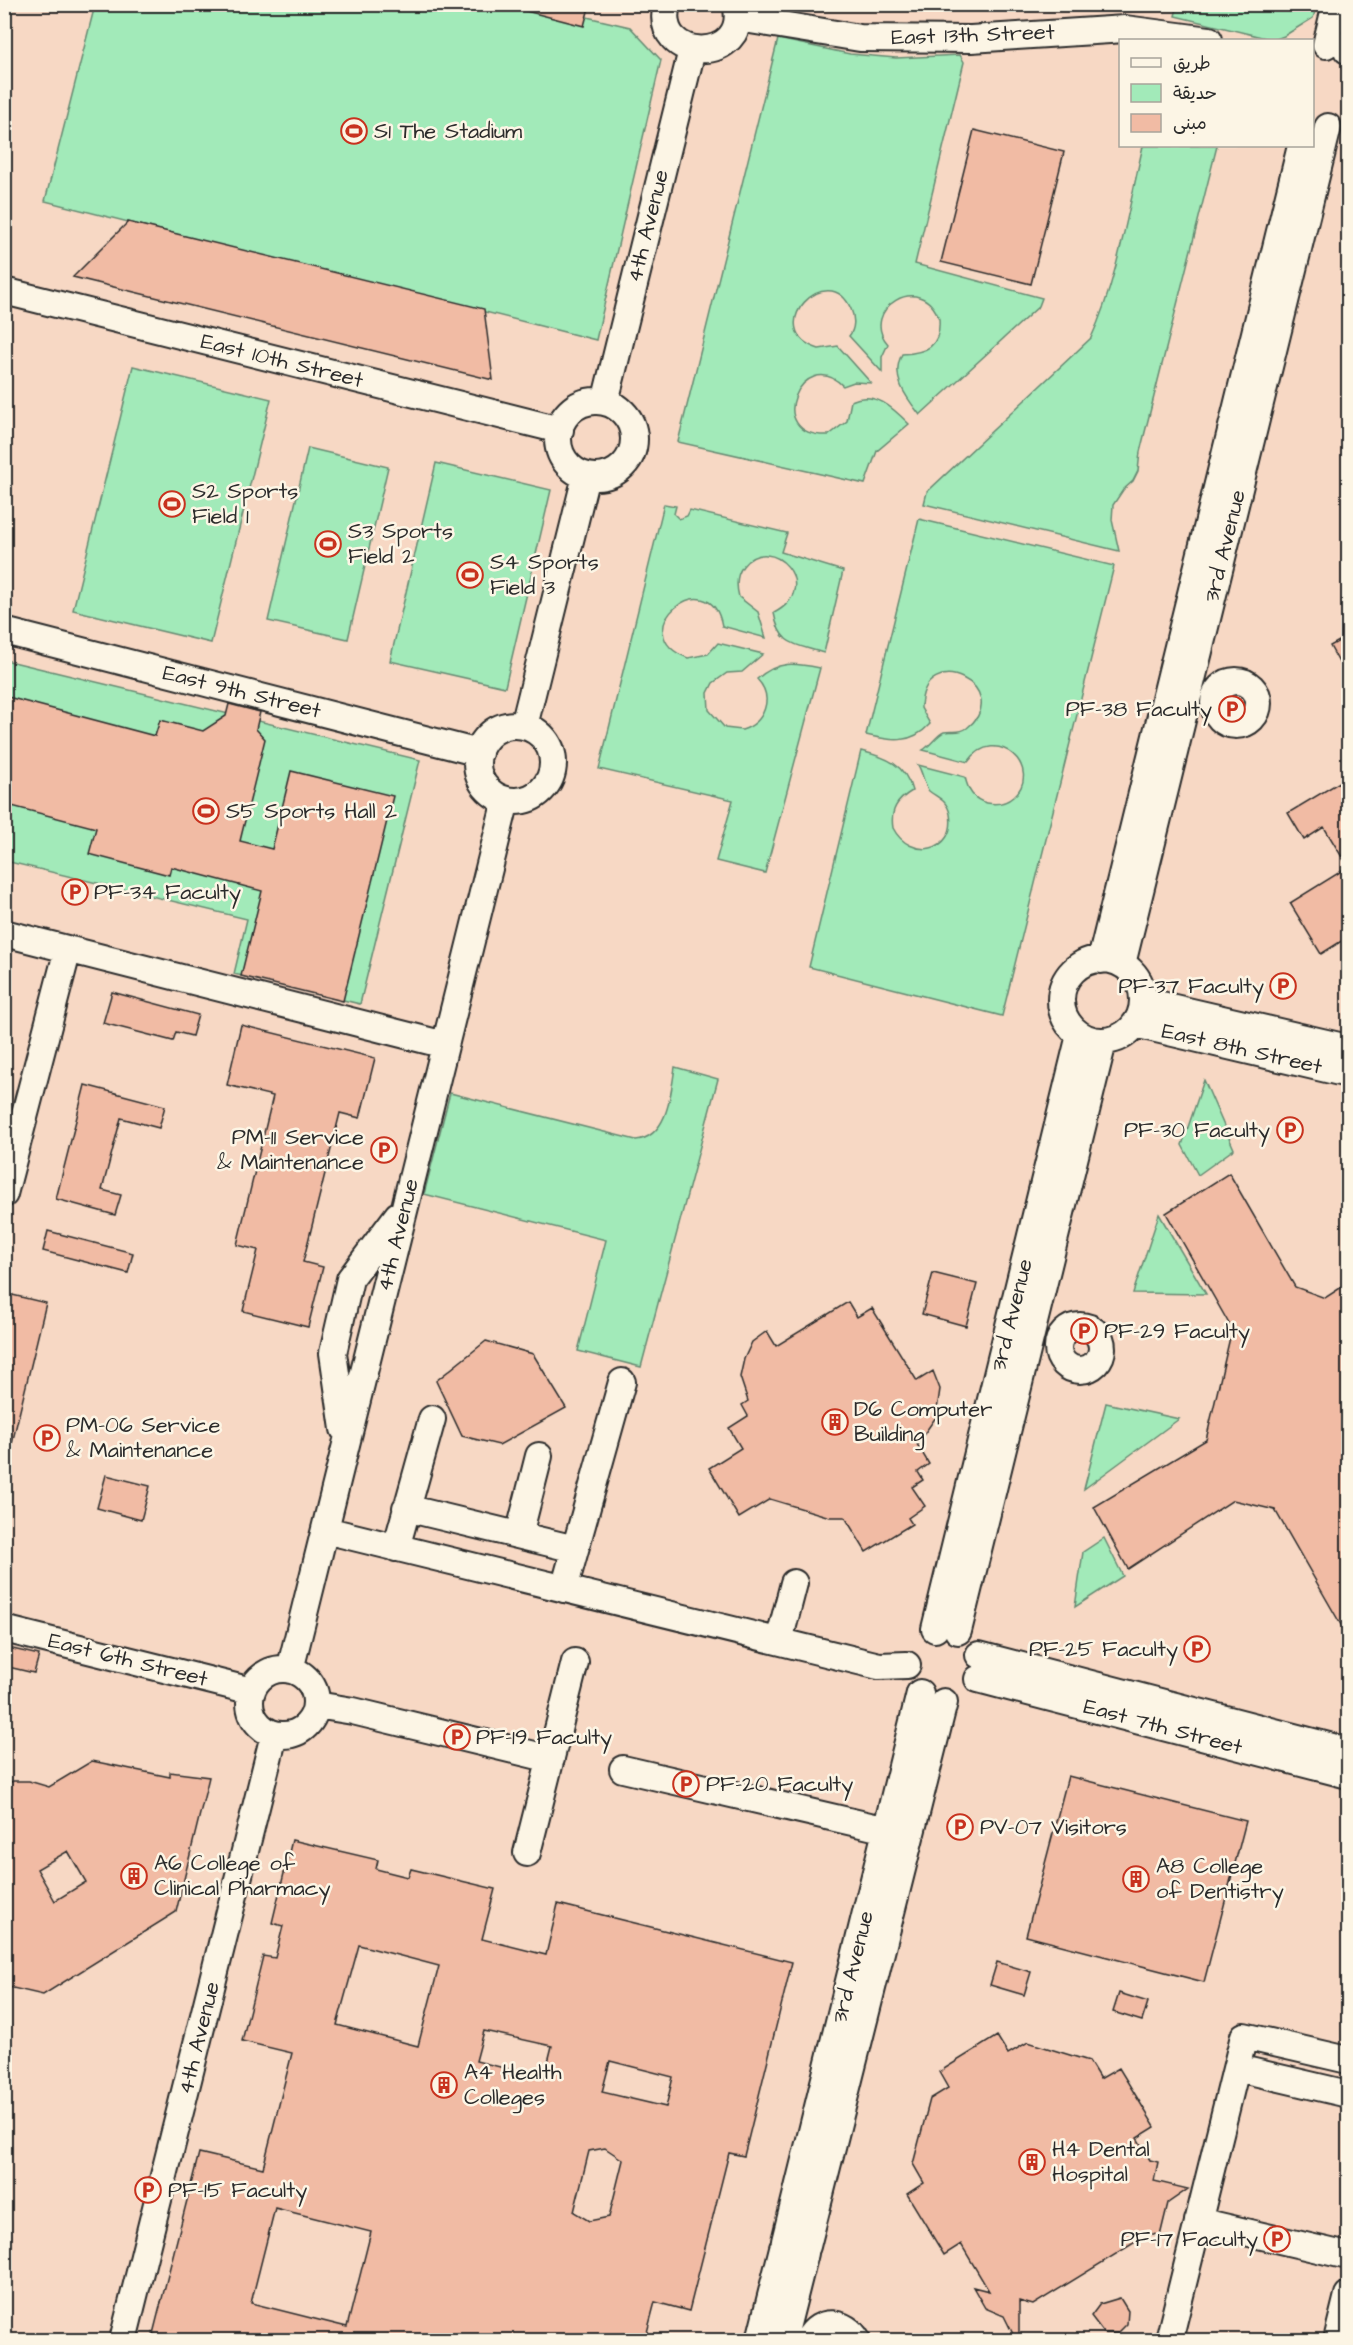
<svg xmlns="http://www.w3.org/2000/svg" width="1353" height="2345" viewBox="0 0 1353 2345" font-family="'Architects Daughter','Playpen Sans Arabic',sans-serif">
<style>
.built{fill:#f7d8c4;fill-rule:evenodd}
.green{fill:#a2eab9;stroke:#668a72;stroke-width:1.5}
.building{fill:#f1bba4;stroke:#2b2b2b;stroke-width:1.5;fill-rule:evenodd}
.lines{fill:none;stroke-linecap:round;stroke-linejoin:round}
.minor-casing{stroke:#2b2b2b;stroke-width:30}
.minor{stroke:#fcf5e5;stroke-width:26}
.labels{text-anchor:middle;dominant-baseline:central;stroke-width:5;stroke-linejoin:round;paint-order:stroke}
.street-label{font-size:22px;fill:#2b2b2b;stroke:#fcf5e5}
.poi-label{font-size:22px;fill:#2b2b2b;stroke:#fcf5e5;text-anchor:start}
</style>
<rect width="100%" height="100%" fill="#f9e4d2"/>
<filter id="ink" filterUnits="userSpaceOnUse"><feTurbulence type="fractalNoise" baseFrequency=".0167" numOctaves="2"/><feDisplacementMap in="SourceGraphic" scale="12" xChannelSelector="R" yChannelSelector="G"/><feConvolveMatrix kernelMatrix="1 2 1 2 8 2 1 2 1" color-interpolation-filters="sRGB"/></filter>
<g filter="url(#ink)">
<!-- built -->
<path class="built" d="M5,5h1343v2335h-1343zM1120,40h192v106h-192z"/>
<!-- green -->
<path class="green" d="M1178,4h139v1l-4,13 -29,18 -10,4 -99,-24z
M95,5h440l95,22 31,33 -65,280 -551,-139z
M778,39l72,15 46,4 64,-3 4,7 -49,202 127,34 -3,8 -119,109c-14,-18 -30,-38 -18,-61 24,-1 39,-7 37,-35 -17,-50 -81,-8 -51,25l-6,13v15l-33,-36c6,-7 6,-18 2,-27 -22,-52 -92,21 -32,40l19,-3 33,37 -17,-1 -11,4c-40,-41 -82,52 -14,49l18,-14 4,-20c24,-11 42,7 58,23l-32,27 -12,33 -187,-42z
M1143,146h74l-77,306 -2,19 -5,10 -10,9 -10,15 -1,15 7,31 -195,-47 3,-12 164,-154c26,-56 38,-132 52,-192z
M133,366l138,33 -60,244 -138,-33z
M308,448l80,19 -40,172 -80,-18z
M436,463l115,27 -46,197 -115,-26z
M664,504l12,2 -2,8 5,5 8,-3 3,-6 97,23 -6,19 62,19 -19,82c-28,-9 -44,-6 -50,-40 50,-26 -3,-82 -31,-47 -7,9 -7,20 -4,31l19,15 8,26 -44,-12c-12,-67 -101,7 -34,32l20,-4 10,-11 45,11 -21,18 -15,1 -14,10 -5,10 1,17 16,18 17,2c22,-7 33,-32 15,-51 21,-19 38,-16 63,-11l-55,205 -49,-12 17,-61 -134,-31z
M919,519l195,47 -112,450 -193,-49 52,-216c24,6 45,13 51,40 -15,9 -22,19 -19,37 17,33 64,25 57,-14 -3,-14 -12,-16 -21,-23 -4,-4 -7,-20 -11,-26l47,12c3,13 8,23 22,26 10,2 18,1 26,-6 32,-27 -17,-75 -45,-35l-45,-12c7,-4 15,-16 21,-18 8,-2 15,2 23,-4 49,-39 -44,-87 -46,-20l9,16c-19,21 -39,17 -64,11z
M5,660l415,100 -60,244 -126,-30 13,-55 -242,-58z
M675,1067l43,12 -77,288 -63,-16 28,-111 -182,-46 26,-101 186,47c32,-3 35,-47 39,-73z
M1204,1080l30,69 -36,26 -16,-30z
M1159,1214l47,80 -73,-1z
M1106,1403l73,16 -95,70z
M1104,1538l19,38 -48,31 8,-55z"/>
<!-- building -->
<path class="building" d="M523,4h67l-6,22 -62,-16z
M974,130l90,22 -33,132 -90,-22z
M128,222l356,87 9,71 -420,-103z
M1348,636v43l-18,-33z
M4,696l151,40 5,-16 43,11 23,-15 3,-12 31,8 -4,17 9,10 -25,102 32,8 19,-78 102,25 -50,205 -102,-25 21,-85 -91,-24 -2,8 -80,-21 7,-26 -92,-24z
M1348,777v90l-24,-40 -20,13 -16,-27z
M1348,867v70l-27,17 -31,-51z
M112,992l86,23 -6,21 -16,-4 -3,9 -70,-18z
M241,1025l134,33 -15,60 -20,-5 -37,149 20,5 -15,60 -65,-16 15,-61 -21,-5 36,-149 -46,-11z
M85,1085l80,21 -6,22 -38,-10 -19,72 19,5 -6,20 -59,-16z
M1229,1173l66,114 30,11 23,-15v354l-73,-127 -42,-10 -105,69 -34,-62 112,-67 26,-111 -66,-116z
M48,1231l85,22 -5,20 -85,-22z
M933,1273l44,11 -11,42 -44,-12z
M4,1293l42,10 -36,149 -6,-1z
M848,1302l9,15 15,-9 45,73 16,-10 7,18 -4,28 -19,27 12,20 -11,8 5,8 -11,7 13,19 -17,12 4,6 -46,28 -21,-35h-15l-60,-18 -31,19 -30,-50 32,-20 -12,-20 19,-12 -6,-11 6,-4 -8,-24 4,-18 8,-17 15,-11 9,15z
M486,1341l47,13 33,54 -67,37 -37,-9 -26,-55z
M106,1475l44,11 -9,34 -44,-12z
M4,1647l35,8 -5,18 -30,-7z
M92,1761l78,16v-5l39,5 -33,135 -133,83 -39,-9v-201l9,-4h16l20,6zM68,1851l18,31 -31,19 -18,-32z
M1068,1776l178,45 -42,161 -178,-46z
M292,1840l86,20 -2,9 32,8 3,-8 84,20 -13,50 64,16 12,-51 234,58 -48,194 -15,-3 -40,158 -34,-9 -10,38h-467l-25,-6 46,-181 64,15 29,-115 -50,-12 21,-85 12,2 8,-32 -11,-3zM359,1945l80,21 -21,80 -81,-21zM484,2031l68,15 -8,32 -68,-17zM610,2061l63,16 -7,30 -64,-15zM605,2148l18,12 -14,57 -20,4 -15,-9 15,-61zM275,2208l96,24 -24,95 -96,-24z
M997,1962l34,10 -7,23 -34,-10z
M1119,1993l29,9 -6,19 -29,-9z
M997,2036l11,18 20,-12 61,19 11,18 19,-11 36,59 -18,11 13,22 8,2 -4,19 34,8 -20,14 -8,33 -10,-3 -117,72 -14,-4v39h-3l-12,-24 -19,-8 -12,-21 16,4 -28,-47 -17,11 -37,-61 17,-11 -11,-19 17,-65 18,-11 -9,-16z
M1120,2298l8,13 -1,13 -9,9h-14l-13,-17 9,-12z"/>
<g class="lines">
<!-- minor casing -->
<g class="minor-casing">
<path id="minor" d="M667,4c-16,61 85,60 69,0
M738,18l122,20 111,1 154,-10 84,11
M1326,45l10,-41
M1347,50l1,-5
M4,291l556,139
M558 439a38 38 0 1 1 76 0a38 38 0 1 1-76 0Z
M605,402l87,-352
M4,631l475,122
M1214 703a22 22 0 1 1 44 0a22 22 0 1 1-44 0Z
M477 763a38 38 0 1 1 76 0a38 38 0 1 1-76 0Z
M524,726l62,-250
M4,933l441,112
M1061 1000a41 41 0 1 1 82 0a41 41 0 1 1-82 0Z
M1101,960l200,-814
M1122,964l206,-837
M1144,1001l204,47
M1135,1024l213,50
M4,1194l64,-245
M1058 1348a22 22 0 1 1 44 0a22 22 0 1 1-44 0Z
M344,1429l-11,-76 17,-74 48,-64
M406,1508l169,41
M325,1530l554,136 28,-1
M519,1535l20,-79
M396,1548l36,-129
M564,1589l58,-207
M4,1629l248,62
M935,1629l145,-594
M958,1631l145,-589
M779,1641l15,-58
M979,1655l369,96
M250 1702a33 33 0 1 1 66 0a33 33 0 1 1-66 0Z
M290,1670l216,-870
M978,1679l370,96
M316,1705l37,6 198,48
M623,1769l264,61
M527,1853l48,-191
M1237,2068l111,26
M1198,2221l150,35
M785,2241l135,-548
M807,2246l137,-544
M123,2340l151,-605
M760,2340l23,-92
M783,2340l22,-87
M808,2340c11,-23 38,-19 49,0
M1169,2340l75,-304 104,24
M1337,2340l11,-45"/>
</g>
<!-- minor -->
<use href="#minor" class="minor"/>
</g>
</g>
<!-- icons -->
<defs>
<g id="stadium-ring" transform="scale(1.35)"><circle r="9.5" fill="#fcf5e5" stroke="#c8321e" stroke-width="1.5"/><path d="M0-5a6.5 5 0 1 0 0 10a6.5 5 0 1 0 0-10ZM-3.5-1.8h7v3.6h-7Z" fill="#c8321e"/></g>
<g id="parking-ring" transform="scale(1.35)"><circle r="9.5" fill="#fcf5e5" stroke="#c8321e" stroke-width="1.5"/><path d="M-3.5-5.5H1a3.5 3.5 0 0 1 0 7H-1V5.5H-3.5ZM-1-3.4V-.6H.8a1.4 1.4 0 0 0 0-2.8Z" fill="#c8321e"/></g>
<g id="building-ring" transform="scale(1.35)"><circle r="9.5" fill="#fcf5e5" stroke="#c8321e" stroke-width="1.5"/><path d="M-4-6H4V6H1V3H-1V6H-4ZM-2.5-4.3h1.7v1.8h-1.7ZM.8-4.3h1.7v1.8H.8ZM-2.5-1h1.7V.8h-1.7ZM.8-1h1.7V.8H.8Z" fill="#c8321e"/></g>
</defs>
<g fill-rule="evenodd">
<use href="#stadium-ring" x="354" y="131"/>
<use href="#stadium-ring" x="172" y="504"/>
<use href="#stadium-ring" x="328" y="544"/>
<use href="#stadium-ring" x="470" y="575"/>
<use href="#parking-ring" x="1232" y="709"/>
<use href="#stadium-ring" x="206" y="811"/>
<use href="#parking-ring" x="75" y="892"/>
<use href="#parking-ring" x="1283" y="986"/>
<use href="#parking-ring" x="1290" y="1130"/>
<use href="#parking-ring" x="384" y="1150"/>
<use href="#parking-ring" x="1084" y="1331"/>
<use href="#building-ring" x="835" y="1422"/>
<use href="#parking-ring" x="47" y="1438"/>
<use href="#parking-ring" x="1197" y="1649"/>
<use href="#parking-ring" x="457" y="1737"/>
<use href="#parking-ring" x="686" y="1784"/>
<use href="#parking-ring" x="960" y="1827"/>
<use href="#building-ring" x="134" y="1876"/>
<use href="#building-ring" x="1136" y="1879"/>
<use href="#building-ring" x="444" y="2085"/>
<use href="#building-ring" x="1032" y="2162"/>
<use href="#parking-ring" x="148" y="2190"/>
<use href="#parking-ring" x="1277" y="2239"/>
</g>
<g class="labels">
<!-- street labels -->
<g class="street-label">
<text transform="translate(973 35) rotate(-2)">East 13th Street</text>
<text transform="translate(648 226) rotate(-76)">4th Avenue</text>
<text transform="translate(282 361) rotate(14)">East 10th Street</text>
<text transform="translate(1225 546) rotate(-76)">3rd Avenue</text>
<text transform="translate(242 692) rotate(14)">East 9th Street</text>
<text transform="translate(1242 1049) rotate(13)">East 8th Street</text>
<text transform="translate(398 1235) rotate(-76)">4th Avenue</text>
<text transform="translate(1012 1315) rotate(-76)">3rd Avenue</text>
<text transform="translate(128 1660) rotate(14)">East 6th Street</text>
<text transform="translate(1163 1727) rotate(15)">East 7th Street</text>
<text transform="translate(853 1967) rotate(-76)">3rd Avenue</text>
<text transform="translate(199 2038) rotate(-76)">4th Avenue</text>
</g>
<!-- poi labels -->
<g class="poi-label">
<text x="374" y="131">S1 The Stadium</text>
<text x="192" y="491">S2 Sports<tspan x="192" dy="25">Field 1</tspan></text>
<text x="348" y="531">S3 Sports<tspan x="348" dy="25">Field 2</tspan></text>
<text x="490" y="562">S4 Sports<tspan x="490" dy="25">Field 3</tspan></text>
<text x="1212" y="709" text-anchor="end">PF-38 Faculty</text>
<text x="226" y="811">S5 Sports Hall 2</text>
<text x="94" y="892">PF-34 Faculty</text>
<text x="1264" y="986" text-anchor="end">PF-37 Faculty</text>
<text x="1270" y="1130" text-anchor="end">PF-30 Faculty</text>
<text x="364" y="1137" text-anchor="end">PM-11 Service<tspan x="364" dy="25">&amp; Maintenance</tspan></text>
<text x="1104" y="1331">PF-29 Faculty</text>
<text x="854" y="1409">D6 Computer<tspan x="854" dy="25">Building</tspan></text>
<text x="66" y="1425">PM-06 Service<tspan x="66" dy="25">&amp; Maintenance</tspan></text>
<text x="1178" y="1649" text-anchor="end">PF-25 Faculty</text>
<text x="476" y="1737">PF-19 Faculty</text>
<text x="706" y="1784">PF-20 Faculty</text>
<text x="980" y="1827">PV-07 Visitors</text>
<text x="154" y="1863">A6 College of<tspan x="154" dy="25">Clinical Pharmacy</tspan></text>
<text x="1156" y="1866">A8 College<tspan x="1156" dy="25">of Dentistry</tspan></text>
<text x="464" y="2072">A4 Health<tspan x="464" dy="25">Colleges</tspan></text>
<text x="1052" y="2149">H4 Dental<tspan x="1052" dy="25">Hospital</tspan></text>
<text x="168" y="2190">PF-15 Faculty</text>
<text x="1258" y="2239" text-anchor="end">PF-17 Faculty</text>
</g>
</g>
<!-- margin -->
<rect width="1353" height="2345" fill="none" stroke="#fcf5e5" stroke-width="24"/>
<rect x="12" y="12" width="1329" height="2321" fill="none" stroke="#2b2b2b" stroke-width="2" filter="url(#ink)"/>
<!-- legend -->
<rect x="1119" y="39" width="195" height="108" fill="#fcf5e5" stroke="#a8a49b" stroke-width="1.5"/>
<rect x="1131" y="58" width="30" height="9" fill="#fcf5e5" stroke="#a8a49b" stroke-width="1.5"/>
<text x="1173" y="69" font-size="18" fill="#2b2b2b">طريق</text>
<rect x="1131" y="84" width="30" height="18" fill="#a2eab9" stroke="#a8a49b" stroke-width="1.5"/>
<text x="1173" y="99" font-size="18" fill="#2b2b2b">حديقة</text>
<rect x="1131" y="114" width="30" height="18" fill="#f1bba4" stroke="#a8a49b" stroke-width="1.5"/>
<text x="1173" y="129" font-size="18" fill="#2b2b2b">مبنى</text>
</svg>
